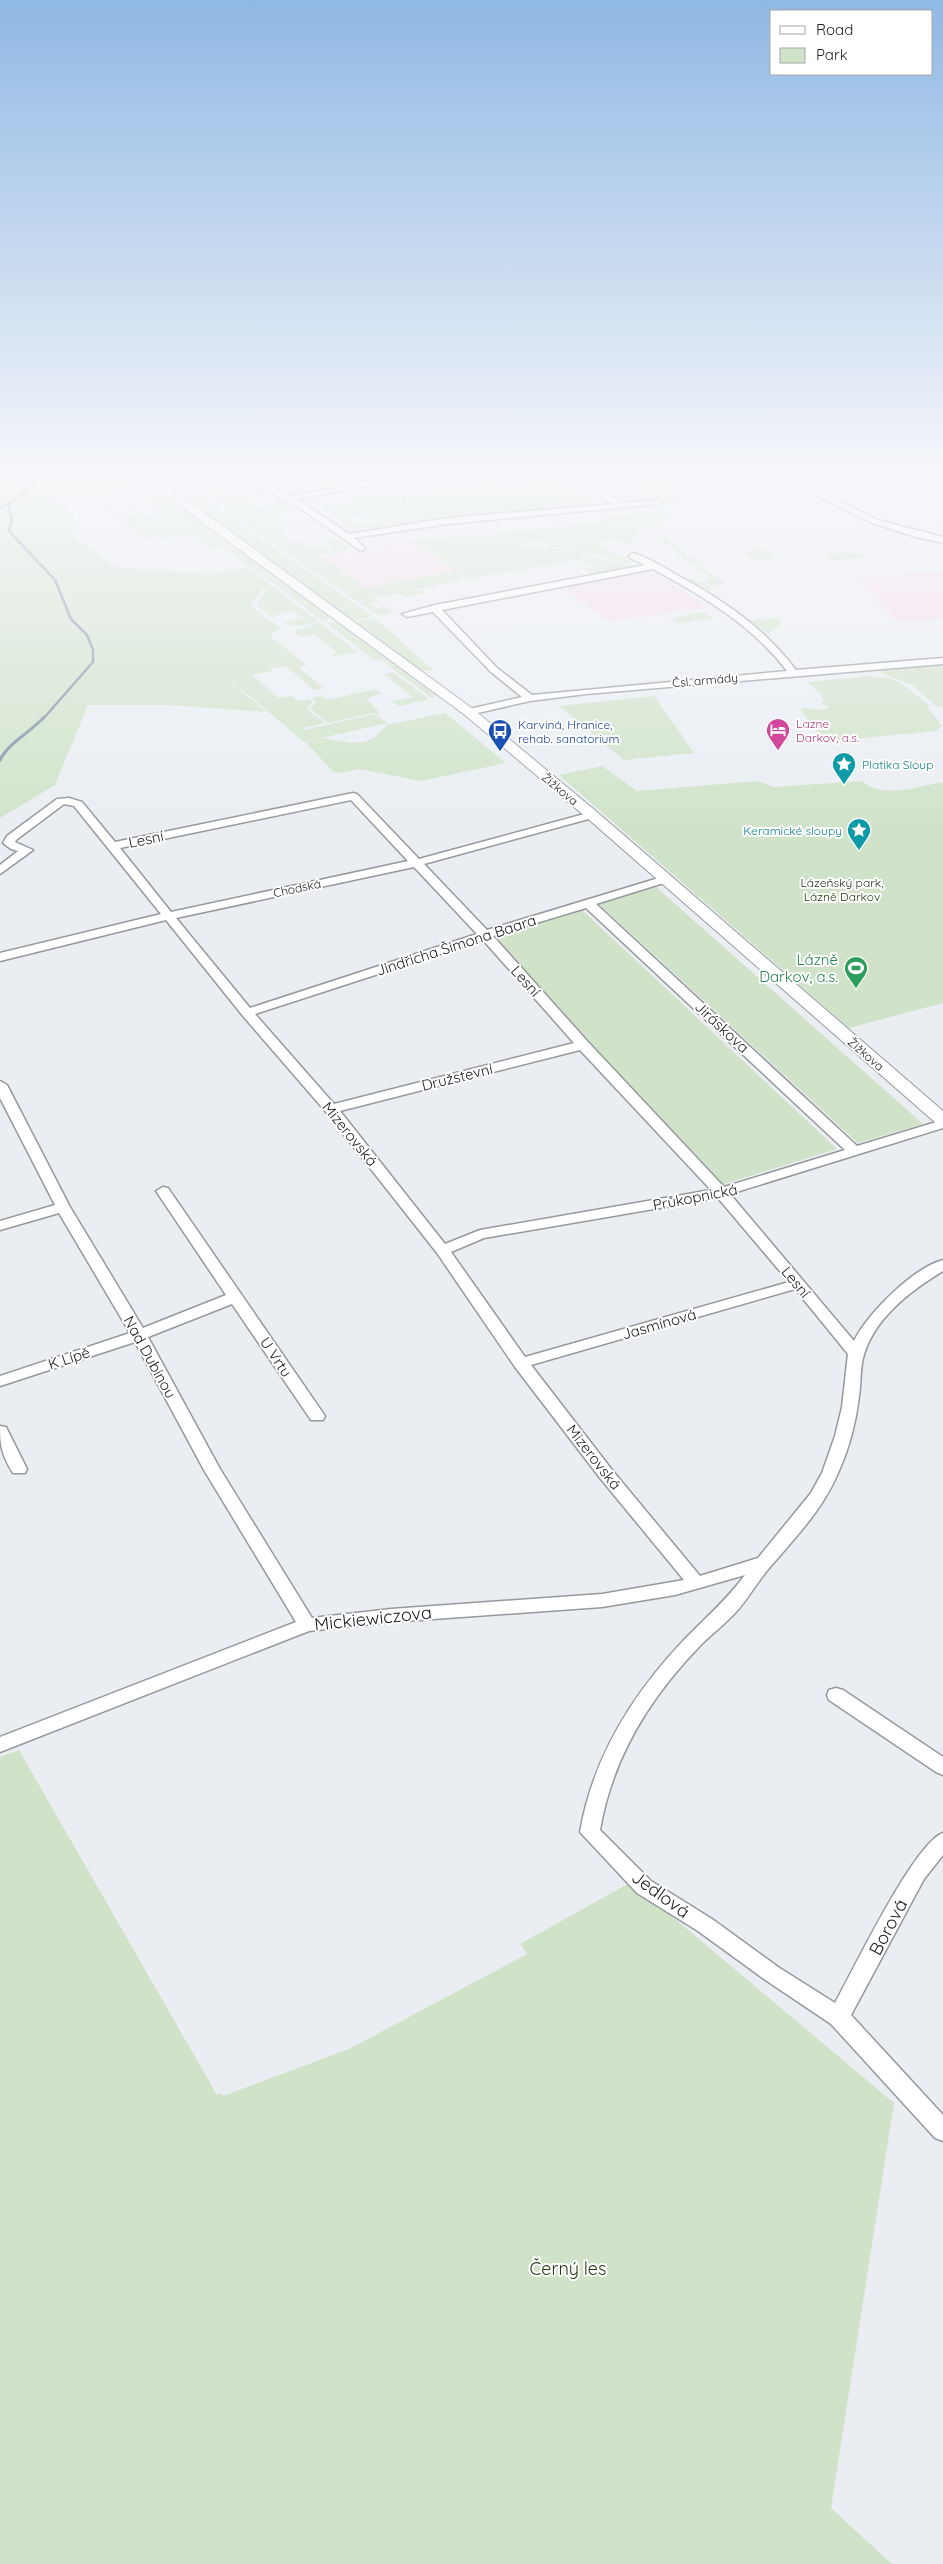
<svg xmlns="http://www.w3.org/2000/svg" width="943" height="2564" viewBox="0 0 943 2564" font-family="Quicksand,sans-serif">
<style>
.education{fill:#f4dde8}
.green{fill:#d0e3c9;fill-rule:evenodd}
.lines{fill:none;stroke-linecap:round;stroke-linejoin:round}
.stream-far1{stroke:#8290a5;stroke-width:2.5}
.stream{stroke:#8290a5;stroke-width:3}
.minor-casing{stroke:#95999d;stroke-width:3}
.tertiary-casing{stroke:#95999d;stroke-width:2}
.minor{fill:#fff;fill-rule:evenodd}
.tertiary{fill:#fff;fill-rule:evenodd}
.labels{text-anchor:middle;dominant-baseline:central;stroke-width:4;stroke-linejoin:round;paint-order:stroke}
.far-street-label{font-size:12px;fill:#202123;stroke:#fff}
.far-hotel-label{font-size:12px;fill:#b23c85;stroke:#fff;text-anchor:start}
.far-transit-label{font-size:12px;fill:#164399;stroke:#fff;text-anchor:start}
.far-culture-label{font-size:12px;fill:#0d838f;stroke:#fff;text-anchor:start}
.far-park-label{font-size:12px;fill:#203e12;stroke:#fff}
.street-label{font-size:15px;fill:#202123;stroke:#fff}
.leisure-label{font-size:15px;fill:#27864d;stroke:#fff;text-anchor:end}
.near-street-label{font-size:18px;fill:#202123;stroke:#fff}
.near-park-label{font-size:18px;fill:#203e12;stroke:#fff}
</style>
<rect width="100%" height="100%" fill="#eaeef3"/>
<!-- education -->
<path class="education" d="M412,541l43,30 -90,17 -42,-31z
M943,571v48l-47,3 -38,-44z
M640,573l19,2 51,33 -102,13 -46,-33z"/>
<!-- green -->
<path class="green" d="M0,472h126l18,13 -28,5 -10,5v4l-4,1 24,18 15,-3 -24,-18 -5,1 2,-4 6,-1 6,2 -5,2 25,19 6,-1 1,4 10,-2 -4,-3 4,-2 -24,-19 -6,1 -1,-3 15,-4 12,9 6,-1 65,49 -21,4 -15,-11 1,-2h-5l-30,5 -5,-3 -8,2 -51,-41 -15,-3 -31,5 23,14 -1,21 43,32 97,7 35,-7 -23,-18h15l91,68 -7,4 -71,-54h-4l71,55 -22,4 -16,-3 23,-5 -10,-7 -20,4 2,2 -3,1 -17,-13 12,-16h-6l-11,17 30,23 -9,4v5l35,27 -8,3 25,20 -10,2 -27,-23 -17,1 2,3 -20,4 27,23 13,-2 7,5 10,-2 4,3 -6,7 18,14 -22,5 1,2 71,-16 -2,-1 -45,10 -18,-14 6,-7 -4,-4 10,-2 5,4 49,-11 6,5 -16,4 14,15 -4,2 11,8 -83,19 -54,-46 -28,-20 45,36 -97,-7h-82l-33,80 -55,33z
M266,472l21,2 25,19 -16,2 -9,-1 5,-2 -40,-18z
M284,472h142l-103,18 1,1 -8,2 -17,-15z
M507,472h43l43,25 1,6 -112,-27 17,-3 5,3 -3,-3z
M625,472h23l23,6 9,15v8l-19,2z
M228,475l31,13 -33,1 11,-2 -4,-6 -24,2 4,7h8l-20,1 -13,-9z
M486,480l68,13 40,13 -174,16 -12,-2 -6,-13v-12z
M261,489l31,16 -28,2 11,-2 -4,-7 -24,2 4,7h8l-2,1 -27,-2 15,-13z
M224,490l3,4 9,-1 -2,-3h4l4,4 -16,13c18,3 68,-4 76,2l-46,9 21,-4 6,9 37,-2 -40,4 9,17 -14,2 -33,-23 3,-2 -5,1 -17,-13 2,-1 -23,-14z
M402,490l4,3 -18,4h5l7,5v6l6,11 -21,-5 22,8 -44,7h-11l-31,-22 39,-6 -15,2 -2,-2 18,-4 5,3 -3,-3 18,-3 6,3 -4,-3zM376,514l4,8 -24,3 -6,-8z
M193,491l41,30 -15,4 -44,-32z
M645,491l9,9 -26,1 -11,-4 17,-2 -3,-3z
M659,504l11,10 -9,2 2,1 1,15h-4l-4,-5 -13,1 2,4h-4l-7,-13 14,-1 -3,-4 10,-1 -4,-5 -10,1 -3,-3z
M643,514l3,3 -15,2 8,14 -10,12 -14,-7 -18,4 24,15h10l-2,8 -35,-11 -46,-8 2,-4c-18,-1 -39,-1 -56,-8l110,-12 -3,-4 21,-2 4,4 -3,-4z
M235,521l136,94v2l-19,4 -132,-95z
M660,533h4l5,6 -6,2 7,-1 31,26 -15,-3 -6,-9h-4l-3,-4 5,-2 -13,-3 -6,-9h3z
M486,534l37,8v5l18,3 7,-3 42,7 6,3 -130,22c-13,-15 -32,-24 -46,-39z
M335,537l15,12 -54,11 -20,-15 25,-4 5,9 25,-2 -6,-9z
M418,539c12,14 38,23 44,40l-60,14 19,-3 4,3 -20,4 -5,-4 -43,8 -59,-40 24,-5 43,32 90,-17 -43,-30 -10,1z
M757,549l16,3 2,4c-9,6 -21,5 -30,-1l2,-4z
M857,551l8,6 -31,4 -8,-7z
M600,558l27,8 1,2 -34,7 -8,-6 8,-2 -7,-5h-12z
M695,567h7l23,16 -16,4 2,1v4h-5l-21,-13 8,-1 3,4 13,-1 -2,-5 2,-1 -11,-3z
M376,598l4,3 -10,3 7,5 9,-2 8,6 -16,2 -20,-13z
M703,612l9,6 -34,6 -9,-6z
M780,618l-1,9 -11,7 -18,-14z
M370,619h6l58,52 -12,-1 -8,-3 -61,-45z
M326,622h11l98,73 -3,3 -51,-38h-7z
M320,623l37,29 -23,4 -3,-2 6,-2 -23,-18 -11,3 -8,-3 -1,-3z
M938,664l5,1v42l-8,-2 -23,-20 -31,-12 2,-3z
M393,672l36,27 -29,7 -9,-4 22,-5 -29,-23z
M870,676c6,3 7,1 12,1 17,1 35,18 47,29l-2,1 15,19 -6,5 -108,10 -6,-1 -22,-31c11,-2 19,4 29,-2l-7,-3 2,-3 -4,-8 -12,-11z
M654,696l40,57 -70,7 -65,-54z
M445,713l61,50 -85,18 -62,-12 -19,4 -7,-1 -27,-30 18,-4 26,5 14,-1 10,-4 13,-13z
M602,766l35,25 120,-10 17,6 88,-6c20,19 57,5 81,1v221l-94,25 -290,-253z
M655,886l268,238 -65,19 -259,-239z
M581,909l256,240 -116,36 -227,-245v-5z
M19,1750l198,345 4,-2 2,3 126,-47 178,-95 -7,-10 111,-62 263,221 -63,405 61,56h-892v-807z"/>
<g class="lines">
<!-- stream-far1 -->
<path class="stream-far1" d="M8,505l4,14 -3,12 46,49 16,39 16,16 6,15v12l-50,57
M0,508l24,-14 16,-22"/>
<!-- stream -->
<path class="stream" d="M0,760c8,-17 31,-28 44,-43"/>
<!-- minor casing -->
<g class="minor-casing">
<path id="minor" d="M209,472h16l-68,14 -4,-2z
M228,472h11l51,24 138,-24h17l-148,27 52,35 99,-16 165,-14 -53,-32h9l55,31 34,-3 4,2 -4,2 -210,20 -94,14 11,10 -4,3 -64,-45z
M767,472h10l101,48 65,17v6l-27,-6 -44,-14z
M633,553c16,5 30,14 44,22 48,26 86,52 119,95l147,-12v6l-357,30 -56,7 -61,14 -4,-1v-4l57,-13 -31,-25 -58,-60 -26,5 -5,-3 33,-9 210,-40 -15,-7 -1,-2zM653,569c50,27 99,56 134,102l-255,24 -35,-27 -55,-58z
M353,793l4,1 62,65 169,-46h8v4l-172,47 63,66 175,-53h8v4l-74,23 261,242 86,-26v8l-213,66 124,147c14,-28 59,-73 89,-81v11c-33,20 -70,48 -80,87 -3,13 -2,26 -4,38 -3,26 -10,53 -21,77 -15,36 -43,65 -68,94 -13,15 -22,32 -35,46 -12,13 -26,23 -38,36 -49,51 -85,111 -97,181l51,51 61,38 66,48 57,36c18,-32 79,-160 108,-170v22l-19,24 -73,136 92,100v26l-8,-3 -104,-114 -67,-45 -66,-48 -61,-38 -57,-61c13,-74 51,-136 103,-191 22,-23 43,-40 62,-66l-70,20 -73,12 -211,15 -82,9 -309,121v-15l296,-115 -92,-152 -69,-128 -135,44v-10l130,-43 -71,-120 -59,17v-9l55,-16 -55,-107v-17l7,4 63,122 73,121 83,-33 -70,-104 7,-4 5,1 157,228 -2,4h-12l-79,-116 -84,33 72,132 92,149 79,-9 211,-15 82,-14 -84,-102 -85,-111 -78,-114 -111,-141 -83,-96 -77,-96 -166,41v-8l161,-39 -87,-108 -10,-2 -48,36 -1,2 18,8 -33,24v-9l18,-14 -7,-2 -8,-6 4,-7 50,-37 12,-1 13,4 33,40zM351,800l57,61 -237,51 -51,-64zM414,867l63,67 -227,74 -74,-90zM586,908l259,242 -121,37 -136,-145 -95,-106zM483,940l91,103 -240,61 -79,-90zM580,1050l131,140 -231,40 -35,14 -105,-133zM718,1198l71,84 -264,75 -74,-105 33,-14zM795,1289l53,65 -6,53 -7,29 -13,37 -11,20 -53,65 -58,18 -88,-106 -81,-105z
M0,1426l6,1 21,42 -2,4h-12c-11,-18 -13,-27 -13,-47z
M836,1688l7,2 100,67v18l-7,-3 -107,-72 -2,-5 2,-5z"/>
</g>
<!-- tertiary casing -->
<g class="tertiary-casing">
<path id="tertiary" d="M138,472h11l324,237 124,103 346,299v14l-6,-1 -350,-306 -122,-103 -262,-192z"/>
</g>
<!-- minor -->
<use href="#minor" class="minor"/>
<!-- tertiary -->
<use href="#tertiary" class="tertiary"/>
</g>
<!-- sky -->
<linearGradient id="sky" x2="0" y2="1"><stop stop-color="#90b8e4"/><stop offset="0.57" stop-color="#f6f7fa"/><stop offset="1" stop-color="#f6f7fa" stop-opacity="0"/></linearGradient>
<rect width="943" height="831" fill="url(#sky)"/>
<!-- icons -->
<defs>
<g id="hotel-pin" transform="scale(1.25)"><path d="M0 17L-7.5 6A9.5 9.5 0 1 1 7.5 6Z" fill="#d1479c" stroke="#fff"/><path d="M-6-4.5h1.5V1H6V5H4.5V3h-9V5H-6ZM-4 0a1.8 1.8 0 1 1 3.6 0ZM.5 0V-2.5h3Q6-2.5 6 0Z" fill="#fff"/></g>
<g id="bus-pin" transform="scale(1.25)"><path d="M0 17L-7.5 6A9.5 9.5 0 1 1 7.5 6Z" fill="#1a4fb4" stroke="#fff"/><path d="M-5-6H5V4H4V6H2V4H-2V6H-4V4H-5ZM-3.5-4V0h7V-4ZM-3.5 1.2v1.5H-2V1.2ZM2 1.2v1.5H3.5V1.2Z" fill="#fff"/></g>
<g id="sight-pin" transform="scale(1.25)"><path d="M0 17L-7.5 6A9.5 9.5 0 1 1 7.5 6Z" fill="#0f9aa8" stroke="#fff"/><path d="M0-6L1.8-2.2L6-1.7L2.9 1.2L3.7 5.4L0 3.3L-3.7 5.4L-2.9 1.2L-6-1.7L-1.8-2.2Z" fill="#fff"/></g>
<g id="stadium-pin" transform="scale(1.25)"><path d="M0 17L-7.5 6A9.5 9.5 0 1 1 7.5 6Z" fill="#2e9e5b" stroke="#fff"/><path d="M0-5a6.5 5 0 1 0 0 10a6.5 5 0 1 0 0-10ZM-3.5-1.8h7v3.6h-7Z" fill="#fff"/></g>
</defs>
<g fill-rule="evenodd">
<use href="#hotel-pin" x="778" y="730"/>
<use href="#bus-pin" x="500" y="731"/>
<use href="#sight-pin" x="844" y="764"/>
<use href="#sight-pin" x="859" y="830"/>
<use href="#stadium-pin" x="856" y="968"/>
</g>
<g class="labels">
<!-- far-street labels -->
<g class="far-street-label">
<text transform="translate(705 680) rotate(-5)">Čsl. armády</text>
<text transform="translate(560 789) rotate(40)">Žižkova</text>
<text transform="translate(297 888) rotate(-12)">Chodská</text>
<text transform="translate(866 1054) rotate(41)">Žižkova</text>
</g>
<!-- far-hotel labels -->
<g class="far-hotel-label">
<text x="796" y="723">Lazne<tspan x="796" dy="14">Darkov, a.s.</tspan></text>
</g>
<!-- far-transit labels -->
<g class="far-transit-label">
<text x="518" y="724">Karviná, Hranice,<tspan x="518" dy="14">rehab. sanatorium</tspan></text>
</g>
<!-- far-culture labels -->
<g class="far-culture-label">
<text x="862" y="764">Platika Sloup</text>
<text x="842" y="830" text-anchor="end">Keramické sloupy</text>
</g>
<!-- far-park labels -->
<g class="far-park-label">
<text x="842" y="882">Lázeňský park,<tspan x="842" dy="14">Lázně Darkov</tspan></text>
</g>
<!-- street labels -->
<g class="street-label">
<text transform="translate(146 839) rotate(-12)">Lesní</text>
<text transform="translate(456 945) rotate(-18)">Jindřicha Šimona Baara</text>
<text transform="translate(526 981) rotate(48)">Lesní</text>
<text transform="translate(722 1027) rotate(43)">Jiráskova</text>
<text transform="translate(457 1077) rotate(-14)">Družstevní</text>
<text transform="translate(350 1134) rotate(51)">Mizerovská</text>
<text transform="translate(695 1197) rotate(-11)">Průkopnická</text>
<text transform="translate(796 1282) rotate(50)">Lesní</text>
<text transform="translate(659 1324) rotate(-16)">Jasmínová</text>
<text transform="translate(150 1357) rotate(61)">Nad Dubinou</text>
<text transform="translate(276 1357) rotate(56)">U Vrtu</text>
<text transform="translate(69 1358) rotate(-18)">K Lípě</text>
<text transform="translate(594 1457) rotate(52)">Mizerovská</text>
</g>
<!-- leisure labels -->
<g class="leisure-label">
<text x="838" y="959">Lázně<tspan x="838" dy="17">Darkov, a.s.</tspan></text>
</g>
<!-- near-street labels -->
<g class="near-street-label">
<text transform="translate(373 1618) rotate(-6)">Mickiewiczova</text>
<text transform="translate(661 1894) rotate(36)">Jedlová</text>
<text transform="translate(888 1927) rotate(-62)">Borová</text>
</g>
<!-- near-park labels -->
<g class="near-park-label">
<text x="568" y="2268">Černý les</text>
</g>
</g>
<!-- legend -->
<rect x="770" y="10" width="162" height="65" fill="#ffffff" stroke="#a6a6a7"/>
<rect x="780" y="26" width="25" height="8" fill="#ffffff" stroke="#a6a6a7"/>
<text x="816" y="35" font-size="15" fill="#202123">Road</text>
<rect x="780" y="48" width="25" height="15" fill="#d0e3c9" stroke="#a6a6a7"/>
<text x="816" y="60" font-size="15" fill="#202123">Park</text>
</svg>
